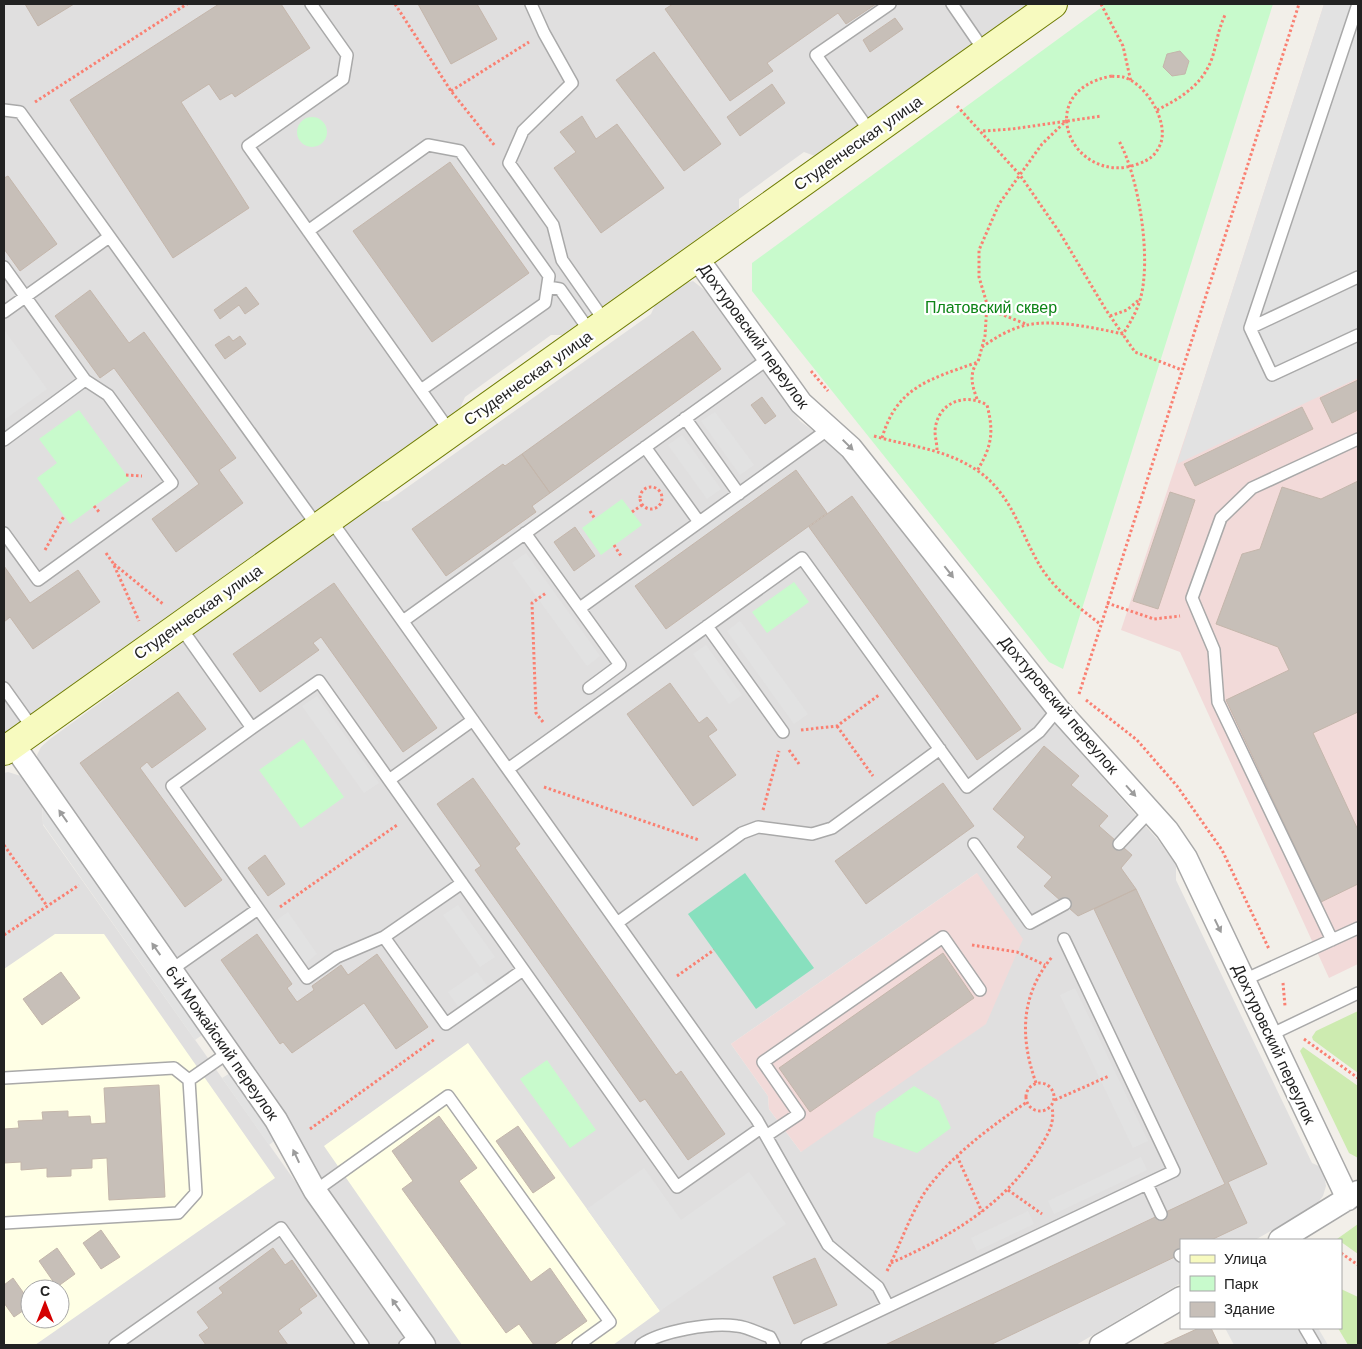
<svg xmlns="http://www.w3.org/2000/svg" width="1362" height="1349" viewBox="0 0 1362 1349" font-family="Helvetica,sans-serif">
<style>
.residential{fill:#e0dfdf;fill-rule:evenodd}
.commercial{fill:#f2dad9}
.education{fill:#ffffe5;fill-rule:evenodd}
.grass{fill:#cdebb0}
.park{fill:#c8facc}
.pitch{fill:#88e0be}
.parking{fill:#e2e2e2}
.building{fill:#c7bfb8;stroke:#c4b6ab}
.lines{fill:none;stroke-linecap:round;stroke-linejoin:round}
.lane-casing{stroke:#a9a9a9;stroke-width:14}
.street-casing{stroke:#a9a9a9;stroke-width:25}
.secondary-casing{stroke:#707d05;stroke-width:30}
.path{stroke:#fa8072;stroke-width:3;stroke-dasharray:2.5 2.5;stroke-linecap:butt}
.lane{stroke:#fff;stroke-width:11}
.street{stroke:#fff;stroke-width:22}
.secondary{stroke:#f7fabf;stroke-width:28}
.oneway{fill:#9c9c9c}
.labels{text-anchor:middle;dominant-baseline:central;stroke-width:4.5;stroke-linejoin:round;paint-order:stroke}
.street-label{font-size:16px;fill:#222;stroke:#fff}
.park-label{font-size:16px;fill:#0c8416;stroke:#fff}
</style>
<rect width="100%" height="100%" fill="#f2efe9"/>
<!-- residential -->
<path class="residential" d="M4,4h1025l-214,152 -11,-4 -65,47v10l-177,126h-11l-86,62 -5,11 -456,329z
M693,281l14,11 93,129 46,34 203,262 109,123 18,24v16l136,283 11,5 3,18 -3,10 -7,9 -61,35h-74v43l-105,62h-640l-105,-146 -35,-67 -254,-360 -4,-9 -1,-8 4,-8 9,-8 326,-237 12,-1 263,-187 5,-11 26,-19zM977,873l-176,279 -32,-43 -1,-13 -37,-52z
M8,772l13,4 7,7 14,19 1,23 368,520h-407v-572zM30,1289h30v30h-30z"/>
<!-- commercial -->
<path class="commercial" d="M1324,4h34v960l-29,14 -149,-326 -59,-22 78,-235z
M977,873l46,66 -37,85 -185,128 -32,-43 -1,-13 -37,-52z"/>
<!-- education -->
<path class="education" d="M55,934h49l171,244 -240,167h-31v-376zM30,1289h30v30h-30z
M468,1043l192,268 -47,34h-151l-138,-199z"/>
<!-- grass -->
<path class="grass" d="M1358,1011v62l-45,-33 -1,-3 4,-6z
M1303,1047l55,39v72l-9,-5 -49,-102z
M1358,1224v30l-21,-15z
M1341,1289l17,8v48h-10l-10,-17h3z"/>
<!-- park -->
<path class="park" d="M1106,4h167l-210,665 -14,-7 -297,-371v-28z
M297 132a15 15 0 1 1 30 0a15 15 0 1 1-30 0Z
M79,410l51,70 -60,44 -33,-46 20,-15 -18,-24z
M622,499l20,26 -41,30 -19,-27z
M794,582l15,20 -42,31 -15,-21z
M303,739l41,58 -43,31 -42,-58z
M547,1060l49,70 -26,18 -50,-69z
M914,1086l25,15 12,27 -34,25 -44,-16 3,-24z"/>
<!-- pitch -->
<path class="pitch" d="M745,873l69,95 -58,41 -68,-95z"/>
<!-- parking -->
<path class="parking" d="M1324,4h34v374l-181,86z
M5,331l42,58 -43,31v-88z
M715,412l39,53 -14,10 -39,-54z
M682,435l39,54 -14,10 -39,-54z
M526,553l74,103 -13,10 -75,-103z
M740,621l68,93 -14,10 -67,-93z
M706,645l36,50 -13,9 -36,-50z
M317,696l62,87 -15,10 -62,-87z
M42,802l163,231 -10,7 -152,-216z
M458,905l37,52 -15,10 -37,-52z
M288,912l29,42 -13,10 -30,-42z
M477,972l11,15 -29,21 -11,-16z
M1075,988l73,153 -15,7 -73,-153z
M232,1072l46,66 -9,7 -47,-67z
M1141,1157l6,13 -93,44 -6,-13z
M644,1168l37,52 68,-48 37,52 -126,87 -73,-102z
M1028,1211l6,13 -57,27 -6,-13z
M1225,1328h93l10,17h-94z"/>
<!-- building -->
<path class="building" d="M25,4h49l-36,22z
M219,4h62l29,44 -75,49 -3,-4 -12,7 -11,-16 -28,18 68,106 -76,50 -103,-158z
M418,4h59l20,35 -46,25z
M673,4h203l-30,20 -8,-11 -71,50 6,8 -43,30 -65,-92z
M895,18l8,11 -33,23 -7,-12z
M1180,51l9,10 -4,13 -13,2 -9,-9 4,-13z
M654,52l67,92 -37,27 -68,-91z
M772,84l13,19 -45,33 -13,-19z
M582,116l14,23 21,-15 47,64 -63,45 -47,-65 22,-16 -16,-20z
M450,162l79,111 -97,69 -79,-111z
M8,176l49,68 -37,27 -16,-22v-71z
M246,287l13,17 -14,10 -6,-9 -19,14 -6,-9z
M90,290l39,53 15,-11 92,126 -17,12 24,33 -67,49 -24,-33 47,-35 -85,-116 -14,10 -45,-62z
M693,331l28,38 -171,124 -28,-39z
M229,336l4,5 7,-5 6,8 -21,15 -10,-14z
M1358,380v30l-26,13 -12,-25z
M762,397l14,19 -11,8 -14,-19z
M1302,407l11,22 -118,57 -11,-22z
M522,454l28,39 -18,13 4,6 -90,64 -34,-47 91,-65 2,2z
M796,470l31,43 -161,116 -31,-43z
M1358,481v231l-45,21 45,97v54l-37,18 -95,-202 63,-30 -11,-23 -62,-23 26,-70 18,-5 22,-62 39,12z
M1170,492l25,8 -37,109 -25,-8z
M852,496l169,233 -44,31 -168,-233z
M575,527l20,29 -21,15 -20,-29z
M4,566l26,37 48,-33 22,32 -67,47 -23,-32 -6,5z
M334,583l103,145 -34,24 -82,-115 -8,6 6,7 -59,42 -27,-38z
M670,683l29,40 8,-6 5,6 5,7 -9,6 28,39 -43,31 -66,-92z
M178,692l28,37 -54,39 -5,-6 -7,6 82,112 -37,27 -105,-144z
M1044,746l35,30 -8,9 37,31 -9,10 33,29 -11,13 15,21 -58,27 -34,-30 8,-9 -35,-30 8,-10 -32,-28z
M473,778l47,66 -5,4 161,227 5,-4 44,63 -37,26 -43,-61 -5,3 -165,-232 6,-4 -44,-62z
M943,783l31,43 -108,78 -31,-43z
M265,855l20,29 -17,12 -20,-28z
M1136,889l131,275 -39,18 19,41 -36,17h-30v14l-191,91h-105l340,-161 -131,-275z
M257,934l35,50 -5,4 10,14 17,-12 -2,-4 29,-21 7,10 29,-21 51,73 -32,22 -32,-46 -72,50 -9,-11 -3,2 -59,-84z
M943,953l31,45 -164,114 -31,-44z
M61,972l19,26 -38,27 -19,-26z
M159,1085l6,112 -56,3 -2,-42 -15,1v9l-21,1v7l-24,1v-9l-26,2v-8l-17,1v-34l15,-1 -1,-7 25,-1 -1,-8 26,-1v6l22,-1 1,8 15,-1 -2,-35z
M439,1116l38,52 -18,13 72,101 19,-14 37,53 -34,24h-19l-15,-21 -13,9 -104,-144 11,-8 -21,-30z
M518,1126l37,52 -22,15 -37,-52z
M101,1230l19,27 -19,12 -18,-26z
M57,1248l18,26 -18,13 -18,-26z
M273,1248l12,17 7,-5 25,36 -18,13 3,4 -24,18 10,14h-82l-7,-10 10,-7 -12,-16 26,-19 -4,-5z
M815,1258l22,47 -43,19 -21,-47z
M13,1278l17,24v4l-16,11 -10,-14v-18z
M1199,1328h12l8,17h-57z"/>
<g class="lines">
<!-- lane casing -->
<g class="lane-casing">
<path id="lane" d="M311,4l36,51 -4,24 -95,67 203,287
M531,4l13,29 28,50 -49,48 -14,32 44,62 9,35 44,63
M952,4l33,48
M1358,4l-108,324 22,47 86,-40
M4,110l16,2 298,415
M871,133l-55,-78 74,-51
M308,231l120,-86 32,6 89,125 -4,27 -124,87
M4,267l81,113 23,15 64,88 -134,97 -34,-47
M548,287l12,2 31,44
M4,312l105,-75
M1250,328l108,-51
M685,418l54,76
M4,440l81,-60
M645,447l54,75
M330,519l427,601 71,125 50,42 10,19
M525,533l95,132 -31,23
M580,608l250,-180
M403,621l365,-262
M179,625l73,103 67,-47 358,506 84,-59
M707,626l76,106
M4,688l30,42
M252,728l-80,58 135,192 30,-21 47,-20 78,-54
M508,769l294,-211 165,229 72,-55 19,-23
M389,780l84,-60
M974,844l56,79 35,-19
M1119,844l31,-33
M617,923l125,-90 16,-6 54,7 20,-6 108,-79
M384,937l62,87 77,-54
M1332,940l-114,-238 -4,-52 -22,-52 29,-80 31,-30 106,-49
M171,970l87,-61
M1244,980l114,-52
M1270,1035l88,-42
M4,1078l170,-10 15,12 7,113 -18,20 -174,10
M189,1080l40,-28
M766,1136l33,-22 -36,-52 180,-125 37,53
M1147,1184l14,30
M315,1191l133,-95 162,226 -32,23
M1180,1255l1,1
M1305,1328l10,17
M115,1345l166,-117 82,117
M405,1345l4,-3
M641,1345c20,-14 71,-23 96,-19 11,1 23,8 33,11l4,8
M807,1345l367,-174 -110,-232"/>
</g>
<!-- street casing -->
<g class="street-casing">
<path id="street" d="M697,258l104,145 50,45 207,261 109,121 19,28 162,341
M13,744l263,376 39,71 109,154
M1280,1240l78,-48
M1101,1345l80,-47"/>
</g>
<!-- secondary casing -->
<g class="secondary-casing">
<path id="secondary" d="M4,751l1049,-747"/>
</g>
<!-- path -->
<path class="path" d="M395,4l56,87 44,55
M1101,4l22,42 8,36
M1112,76c3,1 8,0 11,1 23,6 47,46 37,68 -5,11 -11,15 -22,19 -65,24 -109,-73 -26,-88z
M451,91l78,-49
M35,102l152,-98
M957,106l63,69 40,58 46,77 29,42 47,18
M1157,110c22,-11 44,-24 54,-49 6,-16 6,-30 15,-48
M983,131l29,-2 90,-13
M988,304l10,9 28,11
M1110,316l17,-6 13,-11
M982,347c13,-9 29,-19 45,-22 28,-6 68,3 96,9 7,-11 13,-21 17,-34 12,-40 -1,-123 -21,-159
M811,371l17,20
M977,399c-5,-14 -8,-24 0,-37
M874,436c37,11 70,12 104,35 35,24 43,65 64,98 15,23 38,39 58,55
M882,438c15,-52 49,-59 96,-76l7,-26 2,-32 -8,-27v-27l20,-46 43,-60 25,-24
M937,450c0,-6 -2,-13 -2,-19 2,-28 29,-39 52,-26 7,27 5,41 -10,66
M126,475l16,1
M640 498a11 11 0 1 1 22 0a11 11 0 1 1-22 0Z
M94,506l6,7
M590,511l5,8
M632,512l10,-7
M614,545l7,11
M45,550l19,-34
M106,553l7,10 26,58
M114,564l49,40
M1107,603l47,16 26,-3
M1079,694l220,-690
M1086,700l51,40 40,46 45,64 47,99
M543,722l-7,-9 -4,-110 14,-10
M837,726l36,50
M801,730l36,-4 42,-31
M789,750l10,14
M544,787l155,53
M763,810l16,-59
M4,845l43,61
M280,907l117,-82
M4,935l75,-50
M972,945l45,7 28,13
M677,976l37,-26
M1283,983l2,23
M1304,1039l54,39
M1026 1097a14 14 0 1 1 28 0a14 14 0 1 1-28 0Z
M1036,1083c-16,-45 -16,-87 16,-126
M1055,1100l54,-24
M310,1129l125,-90
M957,1156l25,56
M1008,1190l34,24
M1341,1253l17,12
M891,1263c58,-26 114,-58 148,-114 9,-15 16,-25 13,-42
M887,1271c11,-22 19,-45 31,-67 19,-38 73,-78 109,-102"/>
<!-- lane -->
<use href="#lane" class="lane"/>
<!-- street -->
<use href="#street" class="street"/>
<!-- secondary -->
<use href="#secondary" class="secondary"/>
</g>
<!-- one-way arrows -->
<defs><path id="oneway-solid" d="M-6-.8H1V-3.2L6.5 0L1 3.2V.8H-6Z" transform="scale(1.25)"/></defs>
<g class="oneway">
<use href="#oneway-solid" transform="translate(848 445) rotate(45)"/>
<use href="#oneway-solid" transform="translate(949 572) rotate(52)"/>
<use href="#oneway-solid" transform="translate(1131 791) rotate(48)"/>
<use href="#oneway-solid" transform="translate(63 816) rotate(-125)"/>
<use href="#oneway-solid" transform="translate(1218 926) rotate(64)"/>
<use href="#oneway-solid" transform="translate(156 949) rotate(-125)"/>
<use href="#oneway-solid" transform="translate(296 1156) rotate(-115)"/>
<use href="#oneway-solid" transform="translate(396 1305) rotate(-125)"/>
</g>
<g class="labels">
<!-- street labels -->
<g class="street-label">
<text transform="translate(858 143) rotate(-35)">Студенческая улица</text>
<text transform="translate(754 336) rotate(54)">Дохтуровский переулок</text>
<text transform="translate(528 378) rotate(-35)">Студенческая улица</text>
<text transform="translate(198 612) rotate(-35)">Студенческая улица</text>
<text transform="translate(1059 705) rotate(50)">Дохтуровский переулок</text>
<text transform="translate(222 1043) rotate(55)">6-й Можайский переулок</text>
<text transform="translate(1274 1044) rotate(65)">Дохтуровский переулок</text>
</g>
<!-- park labels -->
<g class="park-label">
<text x="991" y="307">Платовский сквер</text>
</g>
</g>
<!-- border -->
<rect width="1362" height="1349" fill="none" stroke="#222222" stroke-width="10"/>
<!-- legend -->
<rect x="1180" y="1239" width="162" height="90" fill="#ffffff" stroke="#a7a7a7"/>
<rect x="1190" y="1255" width="25" height="8" fill="#f7fabf" stroke="#a7a7a7"/>
<text x="1224" y="1264" font-size="15" fill="#222222">Улица</text>
<rect x="1190" y="1276" width="25" height="15" fill="#c8facc" stroke="#a7a7a7"/>
<text x="1224" y="1289" font-size="15" fill="#222222">Парк</text>
<rect x="1190" y="1302" width="25" height="15" fill="#c7bfb8" stroke="#a7a7a7"/>
<text x="1224" y="1314" font-size="15" fill="#222222">Здание</text>
<!-- north arrow -->
<g transform="translate(45 1304)"><circle r="24" fill="#ffffff" stroke="#a7a7a7"/>
<path d="M0-4L9 19L0 12L-9 19Z" fill="#d40000"/>
<text y="-8" font-size="14" font-weight="bold" text-anchor="middle" fill="#222222">С</text>
</g>
</svg>
